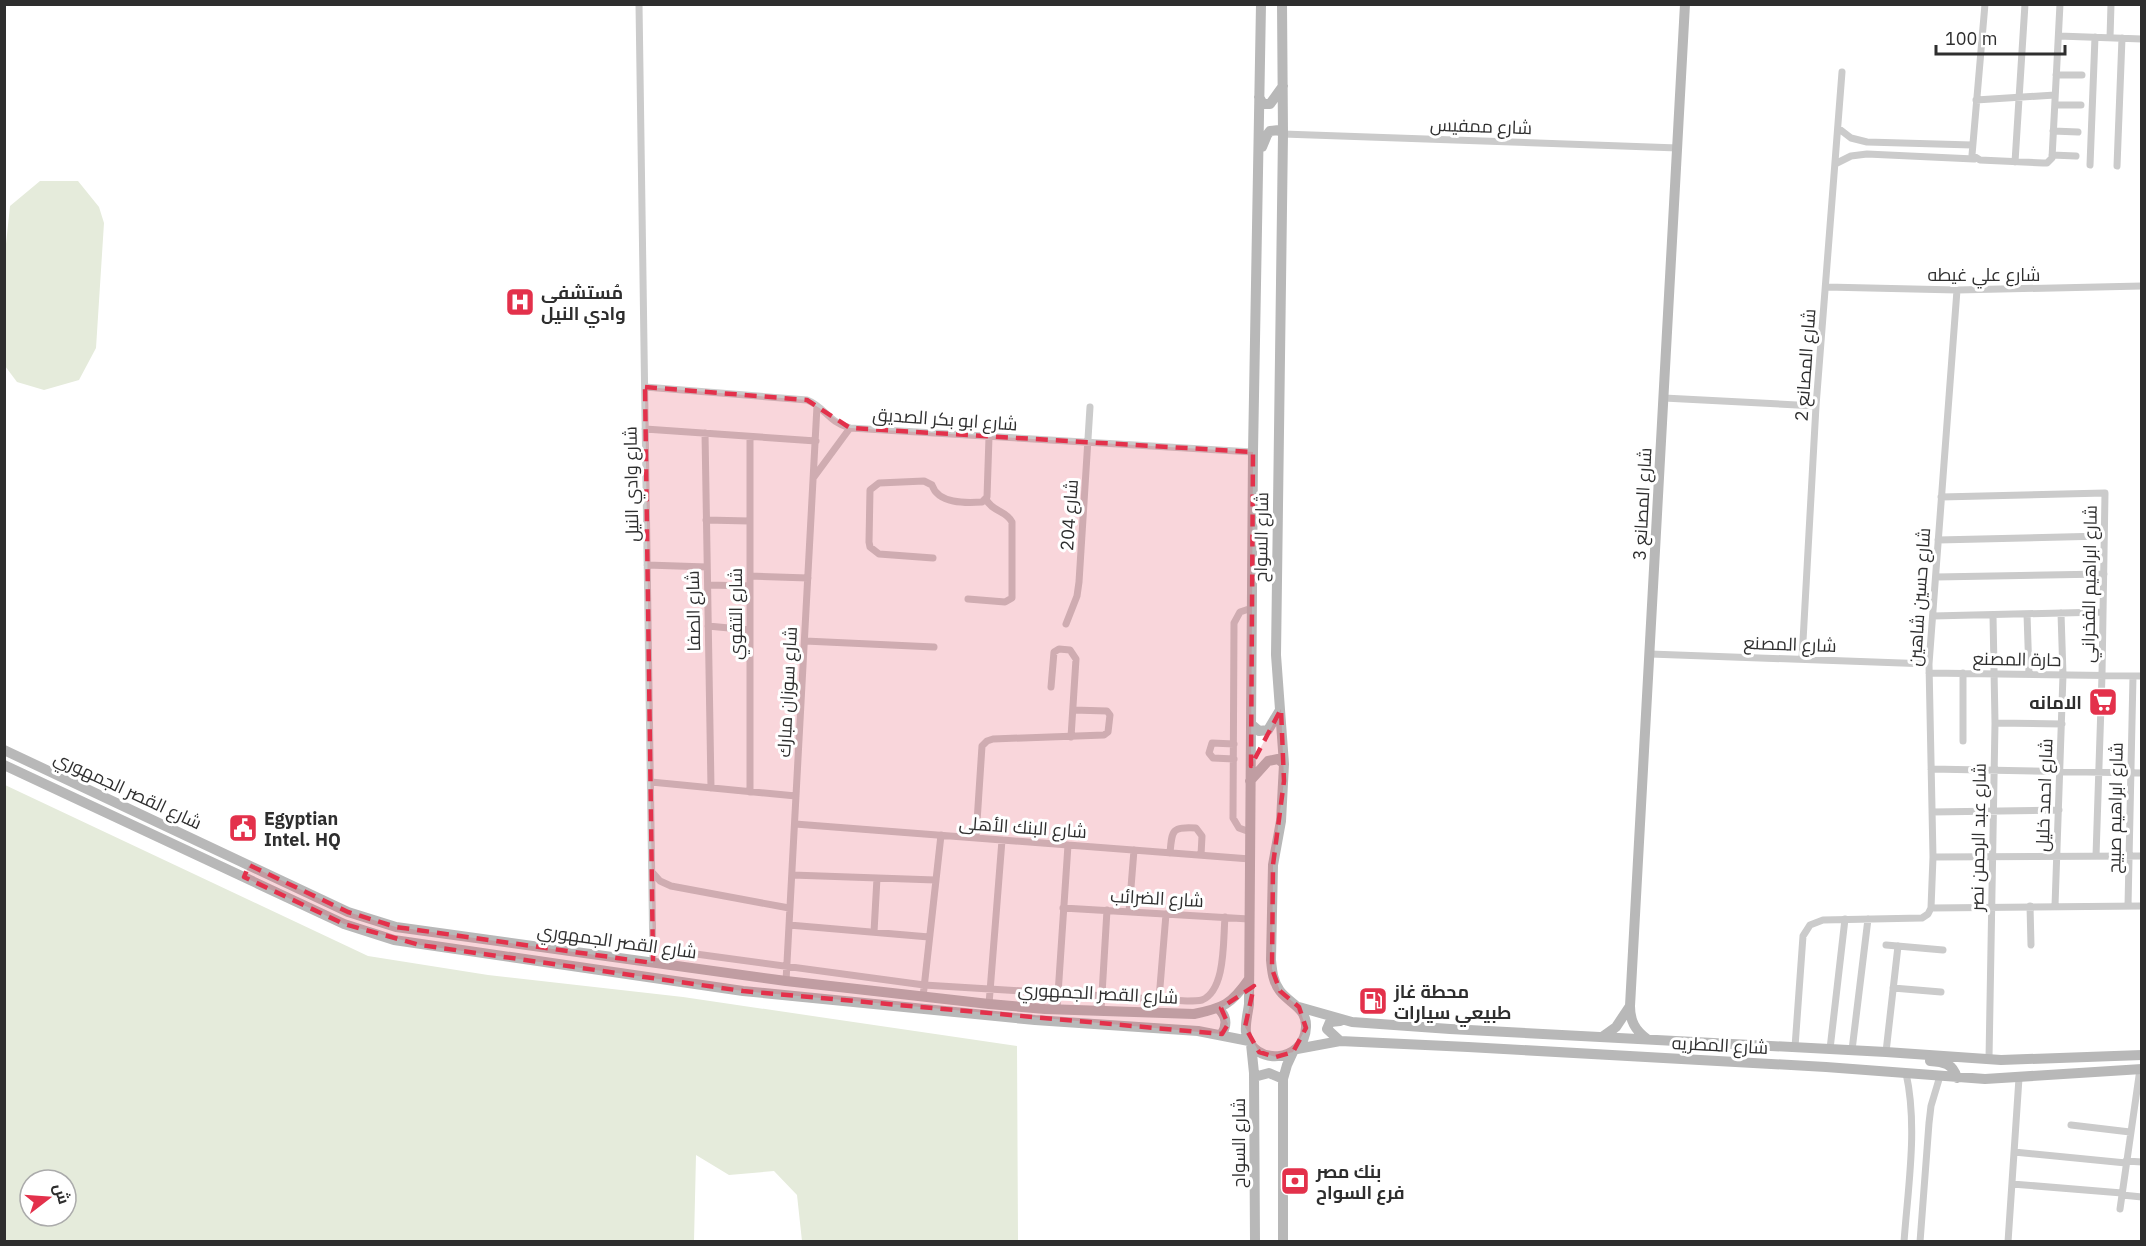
<svg xmlns="http://www.w3.org/2000/svg" width="2146" height="1246" viewBox="0 0 2146 1246" font-family="'IBM Plex Sans',Cairo,sans-serif">
<style>
.green{fill:#e5ebdb;fill-rule:evenodd}
.lines{fill:none;stroke-linecap:round;stroke-linejoin:round}
.street{stroke:#cbcbcb;stroke-width:7}
.secondary{stroke:#b8b8b8;stroke-width:10}
.marked{fill:#e3314b;fill-opacity:0.2;stroke:#e3314b;stroke-width:4.5;stroke-dasharray:12 8;stroke-linejoin:round}
.labels{text-anchor:middle;dominant-baseline:central;stroke-width:6;stroke-linejoin:round;paint-order:stroke}
.street-label{font-size:18px;fill:#2e2e2e;stroke:#fff}
.poi-label{font-size:18px;font-weight:bold;fill:#2e2e2e;stroke:#fff;text-anchor:start}
</style>
<rect width="100%" height="100%" fill="#fff"/>
<!-- green -->
<path class="green" d="M40,181h38l21,26 5,16 -8,125 -17,32 -35,10 -27,-8 -12,-16 -1,-103 6,-57z
M5,785l363,171 120,19 195,22 334,49 1,195h-216l-5,-46 -23,-24 -45,4 -33,-20 -2,86h-689zM30,1180h36v36h-36z"/>
<g class="lines">
<!-- street -->
<path class="street" d="M639,4l14,959
M1985,4l-13,151 8,5 63,3h4l5,-5 8,-154
M2059,36l83,3
M2110,38l1,-34
M2056,75h26
M1976,100l79,-5
M2055,105h26
M1838,128l13,10 16,4 105,3
M2053,131l25,1
M1283,134l395,14
M2052,155l24,1
M2015,162l10,-158
M1835,164l16,-8 16,-2 107,5
M2090,165l5,-128
M2117,166l5,-128
M1826,287l131,3 185,-4
M645,387l162,13c18,7 21,22 43,28l403,24
M1664,398l152,8
M645,429l171,12
M705,433l6,355
M814,477l36,-49
M1941,497l164,-4 -3,182 -6,181
M706,520l43,1
M1938,540l166,-4
M933,558l-54,-4 -9,-7 -1,-5 1,-52 9,-7 45,-2 8,4c6,19 34,18 50,17l5,-5 2,-60
M647,565l60,2
M750,576l58,2
M1936,577l168,-3
M708,585l42,1
M968,599l37,3 7,-4v-76c-6,-12 -20,-10 -26,-23
M2027,614l2,60
M1933,616l170,-4
M1066,624l11,-28 2,-14 11,-175
M708,626l42,4
M805,641l129,6
M1650,654l279,10
M1802,659l14,-253 26,-334
M1929,673l213,3
M1963,673v68
M1051,687l3,-35 5,-3 11,1 6,9 -5,78
M1995,723l67,1
M1234,744l-22,-1 -3,10 4,5 21,1
M1931,769l211,4
M651,782l145,14
M750,792v-355
M1932,812l127,-2
M795,824l455,35
M1250,832l-11,-4 -6,-10 1,-195 6,-11 12,-4
M976,837l6,-91 5,-5 6,-2 111,-4 4,-3 2,-17 -3,-4 -34,-1
M1170,853c2,-24 2,-26 26,-25l6,8 -1,19
M1933,857l209,-1
M652,872l8,9 11,5 118,22
M792,875l143,5
M2030,906l1,39
M2055,906l8,-231 -2,-62
M2128,906l5,-230
M1063,908l186,11
M1931,908l211,-2
M1129,912l5,-62
M789,925l140,12
M874,932l3,-54
M1886,945l57,5
M681,952l243,33 263,16c5,0 11,0 15,-1 24,-10 21,-60 23,-83
M786,981l31,-575
M1893,988l48,4
M923,997l18,-162
M1159,999l7,-85
M989,1004l13,-164
M1057,1009l11,-164
M1101,1011l6,-101
M1795,1047l8,-111 7,-11 13,-5 99,-2 6,-4 3,-6 2,-51 -4,-193 28,-374
M1830,1049l15,-130
M1852,1050l16,-131
M1886,1052l12,-106
M1989,1059l6,-336 -2,-108
M2071,1125l59,7
M2014,1152l112,11
M2126,1161l16,1
M2012,1184l110,9
M2122,1195l20,2
M2120,1209l20,-140
M1904,1242c4,-56 14,-115 2,-169
M1920,1242l9,-119 2,-17 9,-30
M2008,1242l11,-164"/>
<!-- secondary -->
<path class="secondary" d="M1261,4l-8,448 -4,552c-1,9 -4,19 -3,28 6,35 59,31 60,-5 1,-19 -16,-23 -26,-36 -7,-9 -8,-20 -9,-31l2,-95 8,-44 3,-57 -8,-109 7,-521 -1,-130
M1259,97l4,7h7l13,-18
M1262,147l5,-12 3,-4 9,-1 4,4
M1251,724l8,7 9,-1 12,-20
M4,750l344,162 48,15 390,54 203,23 56,5 149,5c29,-6 37,-9 55,-35
M4,765l340,159 50,16 349,51 292,29 163,11 51,10
M1250,781l18,-20 10,-2 6,5
M1299,1007l53,15 98,7 436,23 115,8 141,-5
M1219,1009c8,8 8,16 3,25
M1340,1021l-10,1 -3,7 13,12
M1602,1037l14,-10 14,-21
M1647,1039c-12,-9 -17,-18 -17,-33l55,-1002
M1251,1044l3,29 1,169
M1297,1049l43,-8 128,6 358,20 159,12 157,-10
M1930,1061c13,1 23,2 27,17
M1254,1077l15,-4 14,6
M1283,1242v-163l4,-14 6,-13"/>
</g>
<!-- marked area -->
<path class="marked" d="M645,387l162,13 43,28 403,24 -2,314 30,-57 3,72 -11,84 -1,104 8,22 19,16 7,21 -13,24 -17,5 -17,-5 -14,-25 9,-41 -33,22 7,16 -6,10 -479,-43 -323,-46 -76,-21 -100,-47 5,-12 99,47 48,15 257,36z"/>
<!-- icons -->
<defs>
<g id="hospital-square" transform="scale(1.5)"><rect x="-9" y="-9" width="18" height="18" rx="4" fill="#e3314b" stroke="#fff"/><path d="M-5-5h3v3.5h4V-5h3V5h-3V1.5h-4V5h-3Z" fill="#fff"/></g>
<g id="supermarket-square" transform="scale(1.5)"><rect x="-9" y="-9" width="18" height="18" rx="4" fill="#e3314b" stroke="#fff"/><path d="M-6-5.5h2.5l.6 2H6L4.5 2H-2.5L-4.4-4H-6ZM-1.5 3.2a1.3 1.3 0 1 0 .1 0ZM3 3.2a1.3 1.3 0 1 0 .1 0Z" fill="#fff"/></g>
<g id="civic-square" transform="scale(1.5)"><rect x="-9" y="-9" width="18" height="18" rx="4" fill="#e3314b" stroke="#fff"/><path d="M-.6-6.5H3V-4.5H.6V-3L4-1V1h2V6H-6V1h2V-1L-.6-3ZM-1.2 2.5V6h2.4V2.5Z" fill="#fff"/></g>
<g id="fuel-square" transform="scale(1.5)"><rect x="-9" y="-9" width="18" height="18" rx="4" fill="#e3314b" stroke="#fff"/><path d="M-5.5-6h7V0h2V4h1.3V-2.5L3-4.5l.8-.8L6-3V5H2.5V1h-1V6h-7ZM-4.2-4.7v3.2H.2V-4.7Z" fill="#fff"/></g>
<g id="bank-square" transform="scale(1.5)"><rect x="-9" y="-9" width="18" height="18" rx="4" fill="#e3314b" stroke="#fff"/><path d="M-6-4H6V4H-6ZM0-2.3a2.3 2.3 0 1 0 0 4.6a2.3 2.3 0 1 0 0-4.6Z" fill="#fff"/></g>
</defs>
<g fill-rule="evenodd">
<use href="#hospital-square" x="520" y="302"/>
<use href="#supermarket-square" x="2103" y="702"/>
<use href="#civic-square" x="243" y="828"/>
<use href="#fuel-square" x="1373" y="1001"/>
<use href="#bank-square" x="1295" y="1181"/>
</g>
<g class="labels">
<!-- street labels -->
<g class="street-label">
<text transform="translate(1481 126) rotate(2)">شارع ممفيس</text>
<text x="1984" y="274">شارع علي غيطه</text>
<text transform="translate(1805 365) rotate(-86)">شارع المصانع 2</text>
<text transform="translate(945 419) rotate(4)">شارع ابو بكر الصديق</text>
<text transform="translate(631 484) rotate(-91)">شارع وادي النيل</text>
<text transform="translate(1642 504) rotate(-87)">شارع المصانع 3</text>
<text transform="translate(1069 515) rotate(-86)">شارع 204</text>
<text transform="translate(1261 537) rotate(-89)">شارع السواح</text>
<text transform="translate(2089 584) rotate(-89)">شارع ابراهيم الفخراني</text>
<text transform="translate(1919 597) rotate(-86)">شارع حسين شاهين</text>
<text transform="translate(693 611) rotate(-91)">شارع الصفا</text>
<text transform="translate(735 614) rotate(-90)">شارع التقوي</text>
<text transform="translate(1790 644) rotate(2)">شارع المصنع</text>
<text transform="translate(2017 659) rotate(1)">حارة المصنع</text>
<text transform="translate(787 692) rotate(-87)">شارع سوزان مبارك</text>
<text transform="translate(128 790) rotate(25)">شارع القصر الجمهوري</text>
<text transform="translate(2044 795) rotate(-88)">شارع احمد خليل</text>
<text transform="translate(2115 808) rotate(-89)">شارع ابراهيم صبيح</text>
<text transform="translate(1023 827) rotate(4)">شارع البنك الأهلى</text>
<text transform="translate(1978 837) rotate(-89)">شارع عبد الرحمن نصر</text>
<text transform="translate(1157 898) rotate(3)">شارع الضرائب</text>
<text transform="translate(617 941) rotate(8)">شارع القصر الجمهوري</text>
<text transform="translate(1098 993) rotate(3)">شارع القصر الجمهوري</text>
<text transform="translate(1720 1045) rotate(3)">شارع المطريه</text>
<text transform="translate(1238 1143) rotate(-90)">شارع السواح</text>
</g>
<!-- poi labels -->
<g class="poi-label">
<text x="541" y="292">مُستشفى<tspan x="541" dy="21">وادي النيل</tspan></text>
<text x="2082" y="702" text-anchor="end">الامانه</text>
<text x="264" y="818">Egyptian<tspan x="264" dy="21">Intel. HQ</tspan></text>
<text x="1394" y="991">محطة غاز<tspan x="1394" dy="21">طبيعي سيارات</tspan></text>
<text x="1316" y="1171">بنك مصر<tspan x="1316" dy="21">فرع السواح</tspan></text>
</g>
</g>
<!-- border -->
<rect width="2146" height="1246" fill="none" stroke="#2e2e2e" stroke-width="12"/>
<!-- north arrow -->
<g transform="translate(48 1198) rotate(73)"><circle r="28" fill="#ffffff" stroke="#ababab" stroke-width="1.5"/>
<path d="M0-4.5L10 22L0 15L-10 22Z" fill="#e3314b"/>
<text y="-9" font-size="16" font-weight="bold" text-anchor="middle" fill="#2e2e2e">ش</text>
</g>
<!-- scale -->
<path d="M1936 45v9h129v-9" fill="none" stroke="#2e2e2e" stroke-width="3"/>
<text x="1945" y="45" font-size="18" fill="#2e2e2e" stroke="#ffffff" stroke-width="4.5" paint-order="stroke">100 m</text>
</svg>
